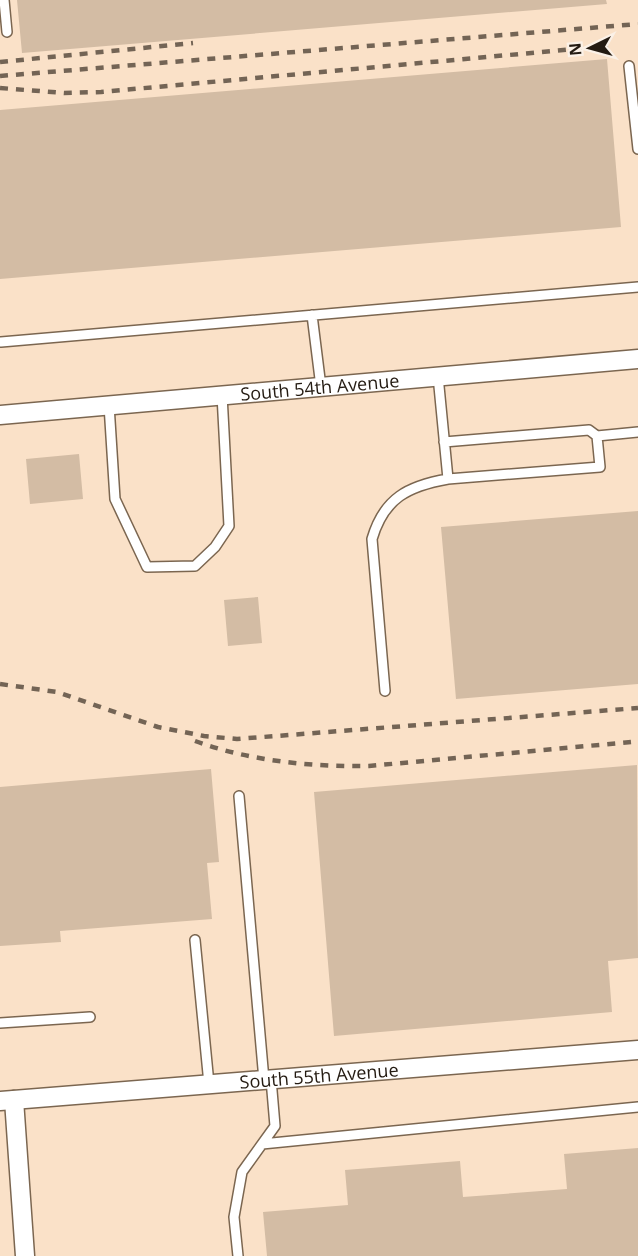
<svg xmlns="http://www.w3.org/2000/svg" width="638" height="1256" viewBox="0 0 638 1256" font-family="'Open Sans',sans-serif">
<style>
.building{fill:#d3bca4}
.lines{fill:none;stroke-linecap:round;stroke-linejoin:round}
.service-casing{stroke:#7b6650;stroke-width:12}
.minor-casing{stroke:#7b6650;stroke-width:21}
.service{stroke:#fff;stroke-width:9}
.minor{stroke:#fff;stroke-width:18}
.rail{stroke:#736455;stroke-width:4.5;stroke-dasharray:8 8;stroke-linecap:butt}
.labels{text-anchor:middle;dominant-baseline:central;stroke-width:5;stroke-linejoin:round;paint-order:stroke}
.street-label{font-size:18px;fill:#241b12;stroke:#fbf1e7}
</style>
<rect width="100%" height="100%" fill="#fae1c8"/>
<!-- building -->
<path class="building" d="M17,0h589l1,4 -585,49z
M607,59l14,168 -621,52v-169z
M79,454l4,45 -53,5 -4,-45z
M638,511v173l-182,15 -15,-172z
M258,597l4,46 -34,3 -4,-46z
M637,765l1,193 -30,3 4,51 -278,24 -20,-244z
M211,769l8,93 -12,1 5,56 -152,12 1,11 -61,4v-159z
M638,1148v108h-371l-4,-44 85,-7 -3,-35 115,-9 3,36 104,-8 -3,-35z"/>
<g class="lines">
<!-- service casing -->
<g class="service-casing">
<path id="service" d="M4,0l3,32
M629,66l9,83
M312,315l9,72
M1,342l637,-55
M438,376l10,103 152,-12 -3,-31 41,-4
M109,405l6,94 32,68 48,-1 20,-19 14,-21 -7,-131
M444,442l145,-12 8,6
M385,691l-13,-152c12,-41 36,-53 76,-60
M239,796l25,284
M195,940l14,144
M0,1023l90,-6
M262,1144l376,-37
M238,1256l-4,-39 8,-45 33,-46 -4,-47"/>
</g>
<!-- minor casing -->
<g class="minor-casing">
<g id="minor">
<path id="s1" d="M0,415l638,-56"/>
<path d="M14,1100l11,156"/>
<path id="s2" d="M0,1101l638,-51"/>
</g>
</g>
<!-- service -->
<use href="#service" class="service"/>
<!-- minor -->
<use href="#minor" class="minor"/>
<!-- rail -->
<path class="rail" d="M0,62l193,-19
M0,76l638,-52
M0,88l64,5 37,-1 507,-46
M0,684l57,8 101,35 46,9 33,3 401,-31
M195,741c55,20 116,26 174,25l262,-24"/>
</g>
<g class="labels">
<!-- street labels -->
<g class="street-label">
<text stroke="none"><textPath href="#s1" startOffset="321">South 54th Avenue</textPath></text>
<text stroke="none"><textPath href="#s2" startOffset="320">South 55th Avenue</textPath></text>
</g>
</g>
<!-- north arrow -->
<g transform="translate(590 48) rotate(265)" stroke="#fbf1e7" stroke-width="4.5" paint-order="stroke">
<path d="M0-4.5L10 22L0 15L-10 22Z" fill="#241b12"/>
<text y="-9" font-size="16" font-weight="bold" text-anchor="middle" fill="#241b12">N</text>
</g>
</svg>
